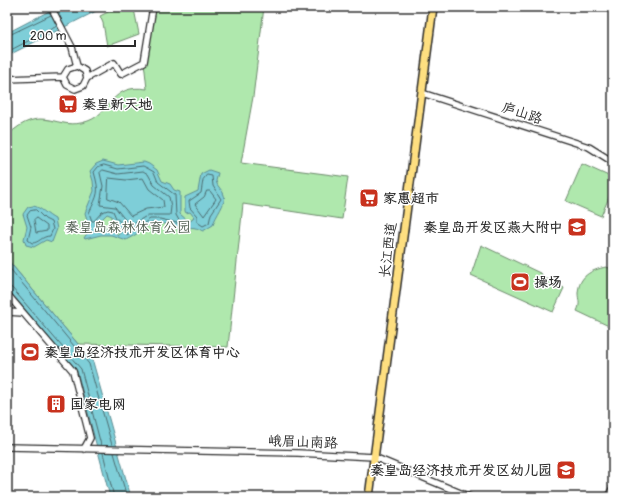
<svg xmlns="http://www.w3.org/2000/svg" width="620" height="504" viewBox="0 0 620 504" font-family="Pangolin,'LXGW WenKai TC',sans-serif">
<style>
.green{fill:#afe8ad;stroke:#6d8a6c}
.water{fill:#7eced8;stroke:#5d8d93;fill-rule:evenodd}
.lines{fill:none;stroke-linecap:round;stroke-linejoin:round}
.shore{stroke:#4c6c70;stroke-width:1}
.minor-casing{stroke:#2b2b2b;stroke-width:8}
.major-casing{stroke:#2b2b2b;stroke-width:10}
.minor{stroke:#fff;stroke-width:5.5}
.major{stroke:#fedf80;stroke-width:7}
.labels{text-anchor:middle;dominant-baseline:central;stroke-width:3;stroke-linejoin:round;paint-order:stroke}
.poi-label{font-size:14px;font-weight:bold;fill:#2b2b2b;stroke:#fff;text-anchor:start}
.street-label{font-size:14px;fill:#2b2b2b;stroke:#fff}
.park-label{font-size:14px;fill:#4c5a4c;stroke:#fff}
</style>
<rect width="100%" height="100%" fill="#fff"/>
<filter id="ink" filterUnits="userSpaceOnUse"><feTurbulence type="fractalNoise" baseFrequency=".025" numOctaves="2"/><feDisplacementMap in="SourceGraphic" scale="8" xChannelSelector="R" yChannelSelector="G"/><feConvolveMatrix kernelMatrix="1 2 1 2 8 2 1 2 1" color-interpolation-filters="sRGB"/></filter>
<g filter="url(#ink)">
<!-- green -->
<path class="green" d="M153,7h111l-11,90 -12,66 107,14 -6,42 -99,-15 -15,143 -150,-3 -71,-85v-123c36,-35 49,-3 81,-15 23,-8 23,-38 59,-32l-3,-27z
M134,9l5,25 -32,12 -4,-23 -3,-7 12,-6z
M582,164l31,14v10l-12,28 -35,-15z
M481,245l61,29 -1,2 23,12 -11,24 -82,-37z
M606,267l7,2v59l-36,-17c4,-8 1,-11 1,-18 1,-17 13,-23 28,-26z"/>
<!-- water -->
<path class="water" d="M57,7h47l-97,49v-23z
M103,161l15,4 26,-3 5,2 8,6 5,11 8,3 4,6 6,2v22l8,7 4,-1 2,-3 -4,-5 -4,1 -1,-2v-14l13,-6 3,-17 8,-4 9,3 -2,8c1,6 7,9 8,14 3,8 -9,21 -11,30l-10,6c-10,-5 -13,-4 -22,-1l-15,-6 -15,-1 -16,12 -9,5 -15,-5h-10l-16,4 -1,-1 6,-9 -5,-16 9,-22 -1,-10 -3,-10 6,-7zM107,214l5,2v5l5,3 5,7 -4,4 -7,-6h-10l-3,-6z
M33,206c8,1 14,9 22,13l2,10 -5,13 -6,-2 -12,7 -8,-2 -2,-6 3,-12 -4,-13 5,-7z
M7,259l86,103 38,135h-21l-33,-126 -70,-83z"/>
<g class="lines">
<!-- shore -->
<path class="shore" d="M7,36l44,-21
M7,52l50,-26
M104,165l14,4 25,-3 4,2 7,4 4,10 17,13 1,20 5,9 -21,-5h-10l-23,16 -3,-10 -8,-7 -3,-7 -5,-1 -6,2 -8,9h-2l-3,-8c9,-19 11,-20 5,-41l4,-5z
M103,170l15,4 25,-3 5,3 6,11 15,12 2,10 -1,8h-22l-18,11 -15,-19 -15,-2 3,-19 -3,-13z
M207,175l5,1 1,10 8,13 -10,15 -2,9 -6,3 -6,-4v-6l-7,-8 -1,-7 12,-8 2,-13z
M109,178l17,2 17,-2 6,11 14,11 1,7 -18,2 -15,7 -12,-14 -11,-4z
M207,191h3l6,8 -12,17 -9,-12 9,-7z
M36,210l9,9 6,3 2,7 -3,7c-8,0 -11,7 -18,7l-4,-3 3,-13 -4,-12 3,-4z
M36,218l11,8v5l-11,2 -2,-13z
M7,265l82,99 23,81
M7,286l5,2 69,81 20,76
M103,453l11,44
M114,453l13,44"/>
<!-- minor casing -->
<g class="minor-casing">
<path id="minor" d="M51,7l21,40 5,19
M63,77l4,8 8,4 8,-3 4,-8
M7,79l56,-2 5,-8 9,-3 8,5 2,7 27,-15 7,11 23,-12 9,-55
M422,93l167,54 24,15
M7,294l66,77 17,67 -6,11
M7,312l16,1
M7,447l291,6 76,4 96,40
M608,497l5,-10"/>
</g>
<!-- major casing -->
<g class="major-casing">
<path id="major" d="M369,497l64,-490"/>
</g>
<!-- minor -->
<use href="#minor" class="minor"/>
<!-- major -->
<use href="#major" class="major"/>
</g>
</g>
<!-- icons -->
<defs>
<g id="supermarket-square" transform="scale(1)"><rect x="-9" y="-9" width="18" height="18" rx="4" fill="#c8321e" stroke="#fff"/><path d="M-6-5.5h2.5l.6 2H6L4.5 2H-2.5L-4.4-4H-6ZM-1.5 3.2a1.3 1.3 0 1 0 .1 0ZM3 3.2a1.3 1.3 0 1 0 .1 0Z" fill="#fff"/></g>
<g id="school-square" transform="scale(1)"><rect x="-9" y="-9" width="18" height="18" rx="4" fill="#c8321e" stroke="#fff"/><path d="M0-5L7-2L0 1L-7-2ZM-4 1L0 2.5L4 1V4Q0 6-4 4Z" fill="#fff"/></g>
<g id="stadium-square" transform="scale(1)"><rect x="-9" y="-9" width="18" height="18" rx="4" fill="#c8321e" stroke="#fff"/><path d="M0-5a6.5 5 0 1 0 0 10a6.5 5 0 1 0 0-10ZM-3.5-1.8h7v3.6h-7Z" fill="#fff"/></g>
<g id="building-square" transform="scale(1)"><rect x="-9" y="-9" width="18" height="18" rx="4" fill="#c8321e" stroke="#fff"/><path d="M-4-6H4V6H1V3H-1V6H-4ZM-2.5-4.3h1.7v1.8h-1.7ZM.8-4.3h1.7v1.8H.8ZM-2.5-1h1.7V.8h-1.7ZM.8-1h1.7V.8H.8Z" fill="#fff"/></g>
</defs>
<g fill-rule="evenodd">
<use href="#supermarket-square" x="68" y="104"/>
<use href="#supermarket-square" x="369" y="198"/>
<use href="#school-square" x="577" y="227"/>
<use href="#stadium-square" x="520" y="282"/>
<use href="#stadium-square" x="30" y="352"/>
<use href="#building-square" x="56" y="404"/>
<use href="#school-square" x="566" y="470"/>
</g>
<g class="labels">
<!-- poi labels -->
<g class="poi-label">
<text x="82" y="104">秦皇新天地</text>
<text x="383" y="198">家惠超市</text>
<text x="563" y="227" text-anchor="end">秦皇岛开发区燕大附中</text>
<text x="534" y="282">操场</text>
<text x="44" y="352">秦皇岛经济技术开发区体育中心</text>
<text x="70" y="404">国家电网</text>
<text x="552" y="470" text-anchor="end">秦皇岛经济技术开发区幼儿园</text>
</g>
<!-- street labels -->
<g class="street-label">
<text transform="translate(522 113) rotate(18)">庐山路</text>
<text transform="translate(388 250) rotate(-83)">长江西道</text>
<text transform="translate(303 442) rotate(2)">峨眉山南路</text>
</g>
<!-- park labels -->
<g class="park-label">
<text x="128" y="227">秦皇岛森林体育公园</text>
</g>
</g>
<!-- margin -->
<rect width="620" height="504" fill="none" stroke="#fff" stroke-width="24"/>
<rect x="12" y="12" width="596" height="480" fill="none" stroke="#2b2b2b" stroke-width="1.5" filter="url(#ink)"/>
<!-- scale -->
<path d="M24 40v6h111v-6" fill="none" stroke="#2b2b2b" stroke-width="2"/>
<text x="30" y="40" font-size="12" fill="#2b2b2b" stroke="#ffffff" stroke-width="3" paint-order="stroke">200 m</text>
</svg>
